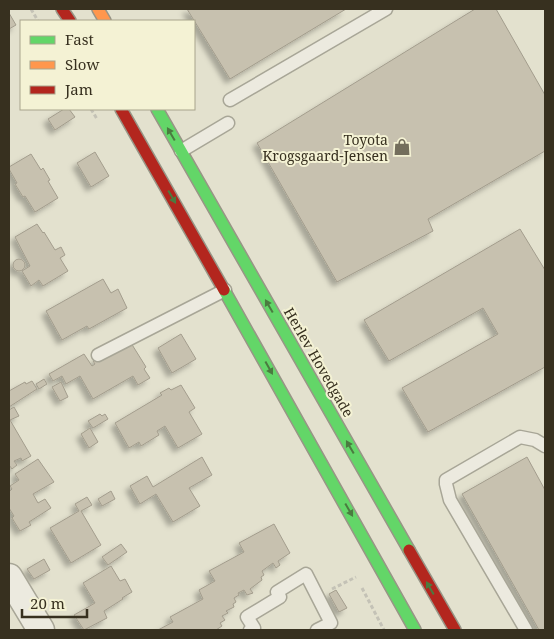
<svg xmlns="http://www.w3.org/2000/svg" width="554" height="639" viewBox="0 0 554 639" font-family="'Noto Serif',serif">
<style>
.building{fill:#c7c1af;stroke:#a39d8d;filter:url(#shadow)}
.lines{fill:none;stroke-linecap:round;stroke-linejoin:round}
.lane-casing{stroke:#a8a697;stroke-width:15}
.street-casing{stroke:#a8a697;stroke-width:29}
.fast-casing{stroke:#989586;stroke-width:14}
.slow-casing{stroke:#989586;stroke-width:14}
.jam-casing{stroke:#989586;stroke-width:14}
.path{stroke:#c4c2b6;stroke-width:3;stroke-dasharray:4 2.5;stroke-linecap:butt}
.lane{stroke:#eceadf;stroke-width:12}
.street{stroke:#eceadf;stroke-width:26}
.fast{stroke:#63d668;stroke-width:11}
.slow{stroke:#ff974d;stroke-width:11}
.jam{stroke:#b3261e;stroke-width:11}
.oneway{fill:#4b7b40}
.labels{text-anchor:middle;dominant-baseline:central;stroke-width:4;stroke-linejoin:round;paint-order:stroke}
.poi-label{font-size:14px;fill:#37301f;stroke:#f4f2d4;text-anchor:end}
.street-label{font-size:14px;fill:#37301f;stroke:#f4f2d4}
</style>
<defs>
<filter id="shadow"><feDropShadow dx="-4.5" dy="4.5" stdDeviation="2.5" flood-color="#0004"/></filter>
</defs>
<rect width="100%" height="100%" fill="#e3e1ce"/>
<!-- building -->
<path class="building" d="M187,9h159l-116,70z
M475,9h21l49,86v56l-117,68 5,12 -96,51 -80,-139z
M9,13l7,12 -7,4z
M64,109h5l6,8 -20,13 -7,-11z
M95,152l14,24 -18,11 -14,-24z
M31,154l10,16 2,-2 7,12 -2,1 10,17 -23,14 -10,-16 -2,1 -8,-13 2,-1 -8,-14v-2z
M37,224l6,9 1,-1 11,18 6,-3 4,8 -5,3 8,13 -25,15 -4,-6 -8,6 -9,-15 8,-5 -15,-29z
M520,229l25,41v97l-117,65 -26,-44 96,-54 -15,-26 -94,53 -25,-41z
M13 265a6 6 0 1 1 12 0a6 6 0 1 1-12 0Z
M103,279l8,14 7,-4 9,19 -38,21 -2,-3 -25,14 -16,-29z
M181,334l15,25 -24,14 -14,-25z
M131,343l15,24 -2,2 6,9 -12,7 -5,-9 -40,23 -13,-23 -14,8 -4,-8 -9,5 -4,-7 35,-20 8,12 3,-2 -2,-3 14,-8z
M44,379l3,5 -8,5 -3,-5z
M32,381l5,8 -28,18v-16l16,-9 1,2z
M61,382l7,15 -8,4 -8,-14z
M181,385l14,23 -6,4 13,22 -24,14 -13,-22 -8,5 2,4 -18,11 -2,-4 -10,6 -14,-25 47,-28 -2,-2 9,-5 2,2z
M14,407l5,9 -9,4 21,36 -9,5 -1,-3 -7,3 3,4 -5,4 -3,-4v-55z
M100,414l2,2 3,-2 3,5 -15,9 -5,-7z
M90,428l8,14 -9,6 -8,-14z
M202,457l10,18 -23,13 11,18 -27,16 -17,-28 -16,10 -10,-18 17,-10 6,11z
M527,457l18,33v140h-6l-77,-136z
M38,459l16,23 -21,12 5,9 7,-4 6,9 -22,14 2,3 -11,6 -8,-13 2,-2 -5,-8v-16l3,-3 -2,-3 9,-6 -4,-6z
M111,491l4,8 -13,7 -4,-7z
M87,497l5,8 -11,6 20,34 -30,18 -21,-35 29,-17 -4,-7z
M274,524l16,29 -12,8 2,4 -4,3 -3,-5 -11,8 2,4 -3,2 1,3 -12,9 3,4 -6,2 -3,-5 -6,3 1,2 -5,3 2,4 -3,2 1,3 -8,4 2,2 -6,3 3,4 -5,3 2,3 -6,4h-58l15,-8 -3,-5 33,-18 -4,-9 16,-9 -6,-10 35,-19 -5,-9z
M121,544l6,8 -19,13 -6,-8z
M44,559l6,11 -16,9 -7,-10z
M111,566l9,15 5,-2 7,13 -10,6 1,1 -19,12 3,7 -23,12 -10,-15 21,-12 -12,-20z
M336,590l11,18 -8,4 -10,-18z"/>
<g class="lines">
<!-- lane casing -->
<g class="lane-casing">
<path id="lane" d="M230,100l156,-91
M181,151l47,-28
M98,355l127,-65
M250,630l4,-2 -7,-11 33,-20 -3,-5 29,-18 25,49 -14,7
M526,630l-76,-130 -4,-16v-4l74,-43 15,3 10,6"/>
</g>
<!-- street casing -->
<g class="street-casing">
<path id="street" d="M9,577l32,53"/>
</g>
<!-- fast casing -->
<g class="fast-casing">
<path id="fast" d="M157,109l252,441
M224,290l191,340"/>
</g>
<!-- slow casing -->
<g class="slow-casing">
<path id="slow" d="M98,9l7,12"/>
</g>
<!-- jam casing -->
<g class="jam-casing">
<path id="jam" d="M62,9l8,12
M121,109l103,181
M409,550l46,80"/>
</g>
<!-- path -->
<path class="path" d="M31,9l7,12
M91,109l6,10
M362,588l22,42
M332,589l24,-12"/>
<!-- lane -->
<use href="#lane" class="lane"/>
<!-- street -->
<use href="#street" class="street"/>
<!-- fast -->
<use href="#fast" class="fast"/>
<!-- slow -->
<use href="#slow" class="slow"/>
<!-- jam -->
<use href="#jam" class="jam"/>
</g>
<!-- one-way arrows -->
<defs><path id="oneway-solid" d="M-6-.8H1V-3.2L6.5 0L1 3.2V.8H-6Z" transform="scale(1.25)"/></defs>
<g class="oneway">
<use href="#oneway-solid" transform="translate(171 134) rotate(-120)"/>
<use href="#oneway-solid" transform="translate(172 197) rotate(60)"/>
<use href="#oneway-solid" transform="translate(269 306) rotate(-120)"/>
<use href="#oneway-solid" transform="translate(269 368) rotate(61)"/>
<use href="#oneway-solid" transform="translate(350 447) rotate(-120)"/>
<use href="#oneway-solid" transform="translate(349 510) rotate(60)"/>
<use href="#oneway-solid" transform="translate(430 588) rotate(-120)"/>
</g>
<!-- icons -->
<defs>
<g id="shop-bare" transform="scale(1.35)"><path d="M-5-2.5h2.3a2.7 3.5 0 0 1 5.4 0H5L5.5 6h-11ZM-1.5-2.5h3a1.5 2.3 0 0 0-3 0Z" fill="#736e5c" stroke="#f4f2d4" stroke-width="2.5" paint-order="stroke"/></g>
</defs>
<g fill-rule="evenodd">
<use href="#shop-bare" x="402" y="147"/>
</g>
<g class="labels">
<!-- poi labels -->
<g class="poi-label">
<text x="388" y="139">Toyota<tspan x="388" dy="16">Krogsgaard-Jensen</tspan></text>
</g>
<!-- street labels -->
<g class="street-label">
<text transform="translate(319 362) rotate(60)">Herlev Hovedgade</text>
</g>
</g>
<!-- border -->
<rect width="554" height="639" fill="none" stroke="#37301f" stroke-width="20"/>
<!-- legend -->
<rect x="20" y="20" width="175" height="90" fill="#f4f2d4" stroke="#a8a48c"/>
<rect x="30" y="36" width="25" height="8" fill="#63d668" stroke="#a8a48c"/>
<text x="65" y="45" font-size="15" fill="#37301f">Fast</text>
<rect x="30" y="61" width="25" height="8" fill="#ff974d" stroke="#a8a48c"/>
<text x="65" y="70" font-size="15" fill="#37301f">Slow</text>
<rect x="30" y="86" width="25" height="8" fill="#b3261e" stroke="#a8a48c"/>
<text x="65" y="95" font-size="15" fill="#37301f">Jam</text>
<!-- scale -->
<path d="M22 609v8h65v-8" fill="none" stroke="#37301f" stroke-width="2.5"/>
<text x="30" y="609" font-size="15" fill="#37301f" stroke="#f4f2d4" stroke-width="4" paint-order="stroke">20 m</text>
</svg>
